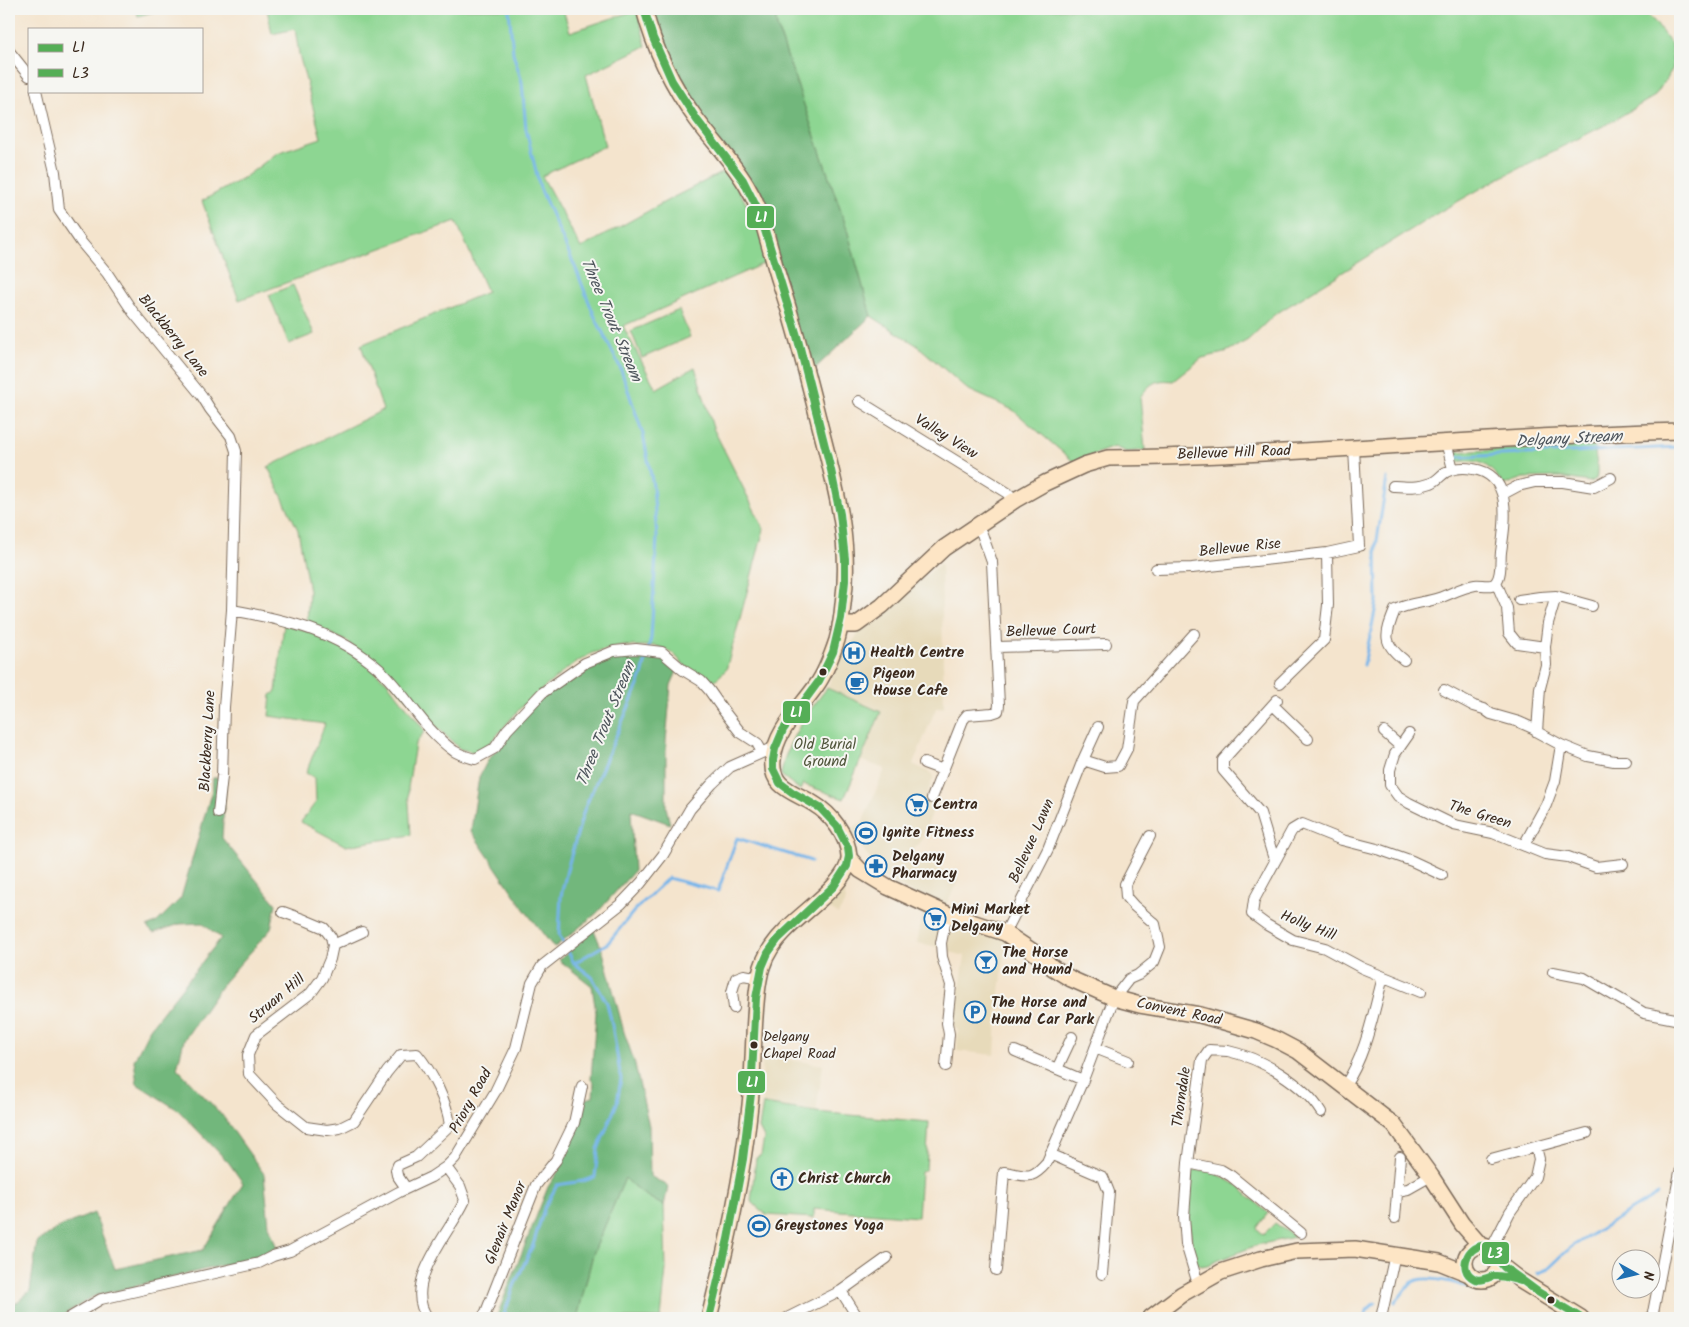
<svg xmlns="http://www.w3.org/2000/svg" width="1689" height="1327" viewBox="0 0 1689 1327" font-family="Kalam,sans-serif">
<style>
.built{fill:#e7daba}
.green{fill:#8dd692;stroke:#648058}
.forest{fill:#72b77c;stroke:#56704d}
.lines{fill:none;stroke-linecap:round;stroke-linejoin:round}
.stream{stroke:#76b5ea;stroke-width:3}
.street-casing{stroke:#7c6b5b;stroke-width:12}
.secondary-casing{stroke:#7c6b5b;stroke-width:18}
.street{stroke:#fff;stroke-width:10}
.secondary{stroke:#fde5c5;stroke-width:15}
.bus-1-casing{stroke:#f6f6f2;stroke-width:11}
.bus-2-casing{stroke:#f6f6f2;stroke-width:11}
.bus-1{stroke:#55ae56;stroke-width:8}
.bus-2{stroke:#55ae56;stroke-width:8}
.bus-dot{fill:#3b2a1e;stroke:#f6f6f2;stroke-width:2}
.labels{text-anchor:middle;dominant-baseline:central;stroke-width:4;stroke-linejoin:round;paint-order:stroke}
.bus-label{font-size:14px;fill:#3b2a1e;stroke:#f6f6f2;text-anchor:start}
.street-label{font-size:15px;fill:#3b2a1e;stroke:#f6f6f2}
.poi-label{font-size:15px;font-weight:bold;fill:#3b2a1e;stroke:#f6f6f2;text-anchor:start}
.park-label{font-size:15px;fill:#50553b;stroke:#f6f6f2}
.water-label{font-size:16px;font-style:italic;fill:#4d545b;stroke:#f6f6f2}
.line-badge{stroke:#f6f6f2;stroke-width:2}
.badge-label{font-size:14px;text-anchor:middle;font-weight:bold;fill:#fff}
</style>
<rect width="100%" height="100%" fill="#f6f6f2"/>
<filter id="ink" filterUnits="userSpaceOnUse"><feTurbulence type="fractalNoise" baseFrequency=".02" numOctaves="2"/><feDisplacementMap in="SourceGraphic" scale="10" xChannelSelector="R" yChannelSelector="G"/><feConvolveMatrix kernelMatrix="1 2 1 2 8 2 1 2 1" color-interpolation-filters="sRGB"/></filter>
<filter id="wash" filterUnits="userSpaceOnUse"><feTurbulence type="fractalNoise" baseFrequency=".0096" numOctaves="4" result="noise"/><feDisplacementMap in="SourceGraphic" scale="20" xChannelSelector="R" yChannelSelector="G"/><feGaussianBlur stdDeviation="1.12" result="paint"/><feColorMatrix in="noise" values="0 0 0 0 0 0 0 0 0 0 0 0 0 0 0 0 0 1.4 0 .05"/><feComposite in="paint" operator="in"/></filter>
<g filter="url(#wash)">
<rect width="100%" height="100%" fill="#f4e4cd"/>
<!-- built -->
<path class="built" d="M941,563l3,144 -8,1 -23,56 19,10 1,4 -7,19 10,6 -16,40 -11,11 50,24 -15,31 -62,-32 -32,-47 13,-9 22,-52 -25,-9 21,-47 -54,-25 13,-29 21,-29z
M844,888l2,13 -8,13 -13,-8z
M923,913l20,7 -4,27 -22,-4z
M951,922l50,16 7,5 -4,15 -7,58 -2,39 -38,-4 1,-21 -4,-4 11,-70 -18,-5z
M762,1055l61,10 -7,47 -53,-8z"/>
<!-- green -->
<path class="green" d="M136,9h28l-26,7z
M267,9h296l7,23 67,-22 9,36 -60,29 19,71 -63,30 39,72 91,-50 55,-28 33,58 7,34 -144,64 33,63 39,-22 18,61 51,101 -38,141 -16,15 -28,-22 -8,-9 -17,-8h-35l-30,7 -23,14 -46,38 -32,37 -17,10 -14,-3 -112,-107 -41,-20 2,-31 -11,-61 -30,-63 115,-57 -22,-65 126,-53 -31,-71 -217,79 -37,-99 43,-24 32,-24 44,-15 -22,-84 -4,-25 -23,5z
M775,9h865l14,12 17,23 2,24 -18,28 -46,27 -113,57 -55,31 -167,104 -26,25 -24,13 -22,5 -29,23c-18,-2 -22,2 -33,16l5,53 -18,2 -13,-5 -40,15 -61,-52 -46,-21 -49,-43 -47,-30 -25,-90 -69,-199z
M293,285l21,49 -25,10 -20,-49z
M679,310l11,27 -48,21 -11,-27z
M1594,445c1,11 5,23 2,34l-6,3 -32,-5 -34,1 -20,7c-16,-20 -21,-27 -49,-23l-3,-10z
M284,624l39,12 37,23 28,24 37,48 -10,13 -7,44 3,47 -65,11 -45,-24 15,-20 -1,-24 -9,-5 19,-49 -56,-8 2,-21 5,-3z
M827,688l54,24 -37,87 -41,-15 -3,6 -19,-15c5,-34 25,-60 46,-87z
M763,1104l53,8 113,10 -3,47 -5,3 -3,45 -104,-8v9l-48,-3 -15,-14 5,-43 5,-3 3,-17 -5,-10z
M1195,1170l17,1 25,14 31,28 -11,15 6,7 12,-12 20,14 -38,8 -50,20 -6,1 -5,-2 -7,-39 3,-54z
M625,1178l15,14 24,14 2,63 -5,49h-84l16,-64z"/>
<!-- forest -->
<path class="forest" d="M650,9h125l2,18 69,199 25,90 -62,58 -34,-126 -112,-201z
M618,653l44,1 16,15 -7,16 -5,56v66l4,17 -39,-14 3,61 -37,42 -43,35 -30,-39 -53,-78 8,-54 9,-17 46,-56 58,-42z
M213,778h13l-4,60 54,66 -5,25 -47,53 -40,58 -7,28 45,47 42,59 5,52 8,22 -28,11 -155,37 -36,22h-49v-9l21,-18 7,-49 21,-14 36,-15 21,56 88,-19 40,-67 -14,-20 -51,-53 -41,-26 -3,-24 16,-32 71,-90 -19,-15 -22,1 -27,9 -6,-6 10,-5 24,-24 31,-108z
M594,930l9,22 21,80 10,29 15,65 1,50 18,10 -4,20 -24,-14 -15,-14 -32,76 -16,64h-81l52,-131 15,-23 -6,-1 29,-64 7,-2 1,-14 -3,-4 5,-66 -4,-27 -33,-26z"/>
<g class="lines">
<!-- stream -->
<path class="stream" d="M1458,457l222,-10
M1364,665l13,-64 -1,-54 11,-69
M574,963l34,-20 26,-32 34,-33 50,13 19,-53 74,23
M1538,1273l10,-4 23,-22 87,-53
M1395,1302c6,-5 10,-13 15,-18 13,-12 52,1 66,6
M503,1318l11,-32 19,-41 11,-36 13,-24 26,-4 12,-4 3,-28 19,-46 4,-24 -9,-55 -5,-21 -15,-26 -18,-14 -15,-28 2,-39 6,-26 17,-60 58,-134 9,-38 6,-101 -4,-51 -10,-52 -23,-67 -26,-52 -18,-46 -36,-81 -14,-59 -4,-47 -9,-29 -4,-44
M1363,1318l5,-9 7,-6"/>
</g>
</g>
<g filter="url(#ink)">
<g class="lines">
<!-- street casing -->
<g class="street-casing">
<path id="street" d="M9,51l20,25
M36,91l19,81 4,38 22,32 26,31 26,39 69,84 8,13 21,27 5,15 -4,159 -8,97 -2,69 -4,37
M859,401l149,92 7,7
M1446,442l7,27
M1393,486c14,1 25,2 38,-3 6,-2 10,-8 15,-11 8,-4 18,-5 27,-3 41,6 32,54 28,83 -1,8 1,23 -5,30 -4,6 -15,2 -21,3 -13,2 -24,9 -36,13 -15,5 -30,5 -44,12 -10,25 -13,33 9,50
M1503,494l15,-8 17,-4h28l31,5 17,-9
M1156,569l36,-1 135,-15 32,-7 -5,-98
M1496,582l11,26 2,25 8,10 28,4
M1519,600l21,-3 16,-1 36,10
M232,610c55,10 104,21 147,59 27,25 44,60 75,82 6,4 14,6 21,8l20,-11 12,-18 35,-37 43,-30 29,-12 22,-2 26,3 21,18 18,11 8,9 14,20 17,22 17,11 5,9
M997,647l109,-3
M1280,683l44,-43 4,-35 -1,-52
M1444,690l30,16 10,3 7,5 28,8 18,8
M1273,705l35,34
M1384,732l16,14
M1409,734l-14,20 -5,16v15l8,11 11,7 45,22 39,8 52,21 23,3 28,10 27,-3
M1561,745l27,11 26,5h12
M1083,760l22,7 13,-1 9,-17 7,-48 60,-67
M924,763l19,7
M932,798l31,-78 4,-5 25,-2 6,-2 1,-6 -7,-143 -10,-28 -5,-7
M1524,845l22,-40 9,-24 6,-36 -24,-13 3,-44 6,-23 -1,-18 3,-24 8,-27
M1277,858l-4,-2 -13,-43 -37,-43v-10l54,-60
M283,912l22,8 19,8 7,9 2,8 -3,14 -8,19 -11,15 -55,42 -8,20 1,19 28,30 29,23 21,3 13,-2 14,-7 33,-49 14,-17 16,-1c15,18 30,48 33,71l-34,32 -18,8 -2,5 1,5 9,13
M1005,933l43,-84 35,-89 15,-33
M333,945l29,-13
M1553,972l31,6 60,35 36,7
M1421,992l-59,-24 -37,-20 -32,-8 -26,-15 -15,-11 2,-14 38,-70 10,-6 40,16 39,10 31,11 30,14
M734,1008l-2,-16 4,-14 8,-3 15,3
M1095,1048l33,13
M1015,1051l68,29
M946,1066l3,-32 -2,-11 4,-38 -9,-28 -1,-14 6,-29
M1057,1069l15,-32
M1344,1087c22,-32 29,-73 39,-110
M1050,1154l53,23 6,15 -7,82
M1491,1159l96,-26
M1188,1163l33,7 10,6 70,57
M1397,1191l11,-2 23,-13
M1395,1218l5,-61
M1491,1249l19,-37 25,-35 4,-18 -3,-12
M996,1270l8,-98c22,3 26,10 43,-10l36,-82 31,-82 15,-19 9,-4 16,-13 6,-15 -5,-23 -21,-18 -8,-9 -1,-13 25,-48
M1198,1284l-12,-40 -2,-28 4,-53 14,-103 7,-10c6,1 13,0 19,1 33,7 76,33 93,61
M841,1291l17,27
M69,1318l32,-19 158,-36 14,-7 17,-5 109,-59 32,-15 15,-10 9,-9 40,-66 21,-44 16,-65 10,-17 79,-62 20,-21 22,-28 27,-46 22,-25 18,-17 45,-20
M428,1318c-27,-35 23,-86 37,-118l-5,-14 -14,-19
M482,1318l4,-6 50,-127 20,-25 18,-37 8,-37
M787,1318l54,-27 46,-33
M1381,1318l14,-64
M1652,1318l28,-146"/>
</g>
<!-- secondary casing -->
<g class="secondary-casing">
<path id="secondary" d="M644,9c10,39 29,78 53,111 17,23 38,44 52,70 12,20 17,45 24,68 4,16 10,32 15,49 12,39 22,79 32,119 15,59 32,117 23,178 -1,12 -3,25 -6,36 -5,15 -12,34 -21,46 -16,23 -41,45 -43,74 -3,28 22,32 41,44 17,10 34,32 35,52 2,25 -48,57 -64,75 -10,10 -19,23 -23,36 -5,16 -6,34 -7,50 -2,29 -2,59 -5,88 -7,72 -24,143 -41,213
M840,625h16l26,-19 62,-58 71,-48 30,-17 39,-18 24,-7c191,-2 381,-22 572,-27
M850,859l10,11 28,17 59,27 58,19 36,24 12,11 18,11 43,19 26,7 60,10 56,16 21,9 21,11 96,74 37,51 31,48 19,22
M1465 1263a17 17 0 1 1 34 0a17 17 0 1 1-34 0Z
M1499,1264l22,17 60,37
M1150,1318l32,-24 39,-22 40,-13 36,-8 58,-2 84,13 30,12"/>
</g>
<!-- street -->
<use href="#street" class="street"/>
<!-- secondary -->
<use href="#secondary" class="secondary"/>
<!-- bus-1 casing -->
<g class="bus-1-casing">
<path id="bus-1" d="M644,9l9,29 19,43 25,39 46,60 17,34 37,122 34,134 9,44 5,45v22l-4,37 -8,34 -14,29 -36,49 -8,19 -2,11v9l7,14 12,9 28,16 17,18 11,22 1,8 -2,10 -13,20 -56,53 -10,14 -6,14 -6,31 -5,96 -8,65 -15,80 -19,79"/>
</g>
<!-- bus-2 casing -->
<g class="bus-2-casing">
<path id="bus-2" d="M1521,1281c-8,-2 -18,-6 -27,-5 -7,1 -11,6 -19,3 -21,-9 -4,-42 16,-31 7,5 7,14 13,19l34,25 43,26"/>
</g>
<!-- bus-1 -->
<use href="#bus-1" class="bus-1"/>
<!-- bus-2 -->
<use href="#bus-2" class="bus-2"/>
</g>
</g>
<!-- icons -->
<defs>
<g id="hospital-ring" transform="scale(1.125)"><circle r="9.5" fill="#f6f6f2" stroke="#1f6fb2" stroke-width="1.5"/><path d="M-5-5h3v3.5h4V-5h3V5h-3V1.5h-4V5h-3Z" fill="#1f6fb2"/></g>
<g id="cafe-ring" transform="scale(1.125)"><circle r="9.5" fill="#f6f6f2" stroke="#1f6fb2" stroke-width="1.5"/><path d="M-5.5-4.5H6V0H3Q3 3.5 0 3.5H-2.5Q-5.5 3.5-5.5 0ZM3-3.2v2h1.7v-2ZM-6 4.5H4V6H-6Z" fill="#1f6fb2"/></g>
<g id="supermarket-ring" transform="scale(1.125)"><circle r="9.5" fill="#f6f6f2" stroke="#1f6fb2" stroke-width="1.5"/><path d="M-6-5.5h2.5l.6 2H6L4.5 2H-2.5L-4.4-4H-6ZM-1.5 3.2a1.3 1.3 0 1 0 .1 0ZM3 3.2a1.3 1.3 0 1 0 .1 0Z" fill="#1f6fb2"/></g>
<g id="stadium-ring" transform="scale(1.125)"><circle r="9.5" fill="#f6f6f2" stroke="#1f6fb2" stroke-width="1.5"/><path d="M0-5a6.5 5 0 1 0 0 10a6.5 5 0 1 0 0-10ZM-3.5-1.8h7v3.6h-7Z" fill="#1f6fb2"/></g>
<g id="pharmacy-ring" transform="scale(1.125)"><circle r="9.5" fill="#f6f6f2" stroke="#1f6fb2" stroke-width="1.5"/><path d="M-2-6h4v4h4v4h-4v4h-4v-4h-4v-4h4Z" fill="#1f6fb2"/></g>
<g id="bar-ring" transform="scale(1.125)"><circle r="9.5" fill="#f6f6f2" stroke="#1f6fb2" stroke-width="1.5"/><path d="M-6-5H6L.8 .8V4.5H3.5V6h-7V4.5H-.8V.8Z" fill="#1f6fb2"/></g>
<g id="parking-ring" transform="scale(1.125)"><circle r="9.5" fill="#f6f6f2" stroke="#1f6fb2" stroke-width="1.5"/><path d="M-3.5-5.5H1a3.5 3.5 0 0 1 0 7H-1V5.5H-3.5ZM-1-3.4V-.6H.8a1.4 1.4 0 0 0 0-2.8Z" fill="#1f6fb2"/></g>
<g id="church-ring" transform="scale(1.125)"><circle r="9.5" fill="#f6f6f2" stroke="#1f6fb2" stroke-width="1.5"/><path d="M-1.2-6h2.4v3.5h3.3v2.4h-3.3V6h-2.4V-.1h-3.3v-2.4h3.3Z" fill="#1f6fb2"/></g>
</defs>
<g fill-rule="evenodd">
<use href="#hospital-ring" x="854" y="653"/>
<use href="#cafe-ring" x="857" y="683"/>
<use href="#supermarket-ring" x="917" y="805"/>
<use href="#stadium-ring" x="866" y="833"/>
<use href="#pharmacy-ring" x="876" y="866"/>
<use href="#supermarket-ring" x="935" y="919"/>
<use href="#bar-ring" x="986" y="962"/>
<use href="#parking-ring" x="975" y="1012"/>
<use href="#church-ring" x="782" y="1179"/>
<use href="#stadium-ring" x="759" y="1226"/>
</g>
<!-- markers -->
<g class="bus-dot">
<circle cx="823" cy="672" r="4.5"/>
<circle cx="754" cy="1045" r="4.5"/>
<circle cx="1551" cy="1300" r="4.5"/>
</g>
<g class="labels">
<!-- bus labels -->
<g class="bus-label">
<text x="763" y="1037">Delgany<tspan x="763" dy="17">Chapel Road</tspan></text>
</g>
<!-- street labels -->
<g class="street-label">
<text transform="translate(173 336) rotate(51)">Blackberry Lane</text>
<text transform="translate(946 437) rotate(32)">Valley View</text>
<text transform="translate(1234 453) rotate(-2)">Bellevue Hill Road</text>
<text transform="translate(1240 548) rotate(-6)">Bellevue Rise</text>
<text transform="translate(1051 631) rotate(-2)">Bellevue Court</text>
<text transform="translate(208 741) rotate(-87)">Blackberry Lane</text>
<text transform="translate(1480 815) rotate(17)">The Green</text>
<text transform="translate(1032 841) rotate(-66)">Bellevue Lawn</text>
<text transform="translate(1308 926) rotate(22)">Holly Hill</text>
<text transform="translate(277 999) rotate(-40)">Struan Hill</text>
<text transform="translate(1179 1012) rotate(12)">Convent Road</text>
<text transform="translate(1182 1097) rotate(-82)">Thorndale</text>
<text transform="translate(471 1101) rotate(-61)">Priory Road</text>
<text transform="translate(506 1223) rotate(-68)">Glenair Manor</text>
</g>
<!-- poi labels -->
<g class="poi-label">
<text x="870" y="653">Health Centre</text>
<text x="873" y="674">Pigeon<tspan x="873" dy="17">House Cafe</tspan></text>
<text x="933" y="805">Centra</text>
<text x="882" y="833">Ignite Fitness</text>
<text x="892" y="857">Delgany<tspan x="892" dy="17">Pharmacy</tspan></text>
<text x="951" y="910">Mini Market<tspan x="951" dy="17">Delgany</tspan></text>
<text x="1002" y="953">The Horse<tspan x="1002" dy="17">and Hound</tspan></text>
<text x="991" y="1003">The Horse and<tspan x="991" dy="17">Hound Car Park</tspan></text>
<text x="798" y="1179">Christ Church</text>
<text x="775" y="1226">Greystones Yoga</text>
</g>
<!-- park labels -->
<g class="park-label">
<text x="825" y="745">Old Burial<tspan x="825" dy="17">Ground</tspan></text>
</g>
<!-- water labels -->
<g class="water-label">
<text transform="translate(611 320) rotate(67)">Three Trout Stream</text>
<text transform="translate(1569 439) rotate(-3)">Delgany Stream</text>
<text transform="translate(606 724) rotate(-68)">Three Trout Stream</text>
</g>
</g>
<g class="line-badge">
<rect x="746" y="205" width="29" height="24" rx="5" fill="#55ae56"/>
<rect x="782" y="700" width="29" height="24" rx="5" fill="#55ae56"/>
<rect x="737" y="1070" width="29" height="24" rx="5" fill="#55ae56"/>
<rect x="1481" y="1241" width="29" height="24" rx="5" fill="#55ae56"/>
</g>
<g class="badge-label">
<text x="761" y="222">L1</text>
<text x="796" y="717">L1</text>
<text x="752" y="1087">L1</text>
<text x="1495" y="1258">L3</text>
</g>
<!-- margin -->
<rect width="1689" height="1327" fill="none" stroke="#f6f6f2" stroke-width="30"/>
<!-- legend -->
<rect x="28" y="28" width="175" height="65" fill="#f6f6f2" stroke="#aba49d"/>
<rect x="38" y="44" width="25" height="8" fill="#55ae56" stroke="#aba49d"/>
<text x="72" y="52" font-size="15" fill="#3b2a1e">L1</text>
<rect x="38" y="69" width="25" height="8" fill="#55ae56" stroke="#aba49d"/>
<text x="72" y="78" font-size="15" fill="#3b2a1e">L3</text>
<!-- north arrow -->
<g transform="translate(1636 1274) rotate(98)"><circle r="24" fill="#f6f6f2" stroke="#aba49d"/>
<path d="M0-4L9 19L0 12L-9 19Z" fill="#1f6fb2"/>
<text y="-8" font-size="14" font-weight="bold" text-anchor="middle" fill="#3b2a1e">N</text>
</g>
</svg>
